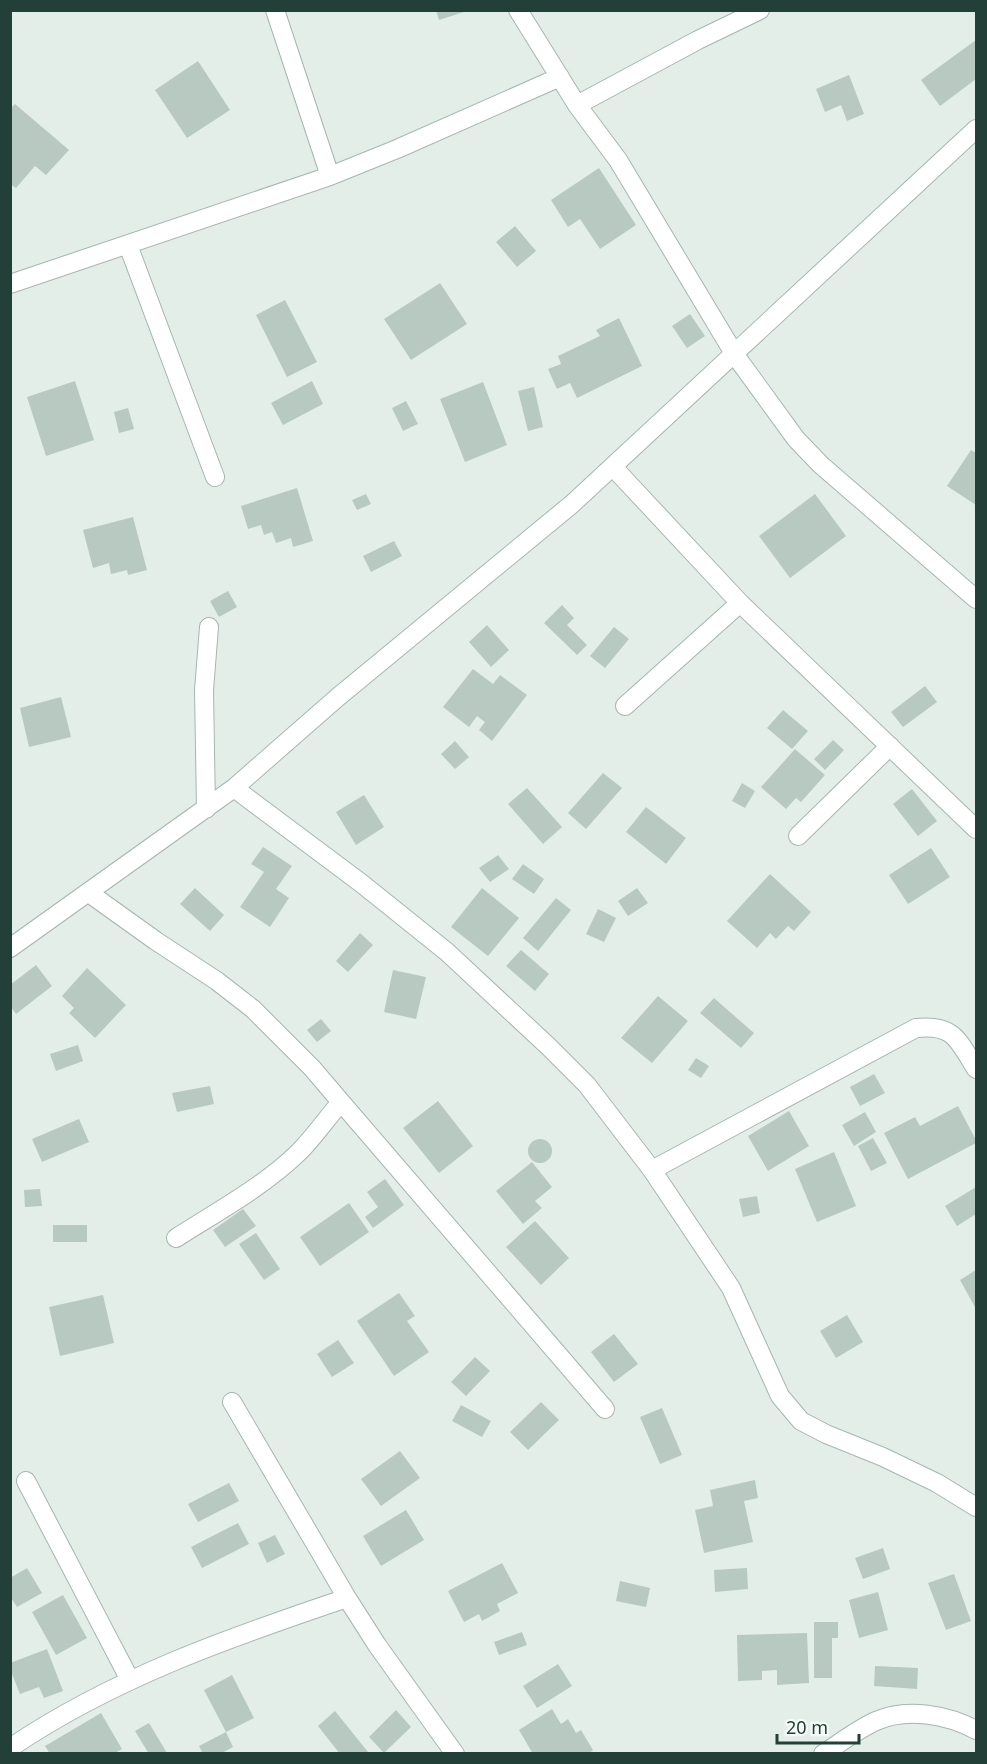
<svg xmlns="http://www.w3.org/2000/svg" width="987" height="1764" viewBox="0 0 987 1764" font-family="'Noto Sans',sans-serif">
<style>
.building{fill:#b8c9c2}
.lines{fill:none;stroke-linecap:round;stroke-linejoin:round}
.minor-casing{stroke:#a5b6b0;stroke-width:20}
.minor{stroke:#fff;stroke-width:18}
</style>
<rect width="100%" height="100%" fill="#e3eee9"/>
<!-- building -->
<path class="building" d="M436,10h31v1l-28,9z
M976,40v39l-36,27 -19,-26z
M198,61l32,49 -43,28 -32,-48z
M849,75l15,39 -17,7 -6,-16 -16,7 -9,-23z
M15,104l54,46 -23,25 -11,-9 -19,22 -6,-4v-75z
M599,168l37,57 -36,24 -20,-30 -12,8 -17,-27z
M515,226l21,25 -19,16 -21,-25z
M440,283l27,41 -56,36 -27,-41z
M285,300l32,62 -30,15 -31,-62z
M690,314l15,22 -18,12 -15,-22z
M619,318l23,48 -65,32 -7,-15 -13,6 -9,-20 13,-5 -3,-8 42,-20 -4,-6z
M75,381l19,59 -48,16 -19,-59z
M312,381l11,23 -40,21 -12,-22z
M483,382l24,63 -42,17 -25,-63z
M534,387l9,40 -15,4 -10,-40z
M406,401l12,23 -15,7 -11,-23z
M128,408l6,21 -15,4 -5,-21z
M971,450l5,3v52l-29,-19z
M297,488l16,53 -20,6 -2,-9 -15,5 -4,-11 -8,3 -3,-10 -13,4 -7,-23z
M366,494l5,10 -14,6 -5,-10z
M815,494l31,42 -56,42 -31,-42z
M133,517l14,53 -19,5 -1,-5 -16,4 -2,-11 -16,5 -10,-38z
M394,541l8,15 -31,16 -8,-16z
M228,591l9,16 -18,10 -9,-16z
M562,605l12,13 -7,7 20,20 -10,10 -33,-32z
M487,625l22,25 -18,17 -22,-25z
M614,627l15,12 -24,29 -15,-12z
M473,669l20,15 7,-9 27,20 -35,46 -13,-11 6,-8 -8,-6 -8,11 -26,-20z
M925,686l12,16 -34,25 -12,-15z
M61,697l10,40 -42,10 -9,-39z
M783,710l25,21 -16,18 -25,-21z
M833,740l11,10 -19,20 -11,-11z
M455,741l14,16 -14,12 -14,-15z
M795,749l30,26 -24,27 -5,-4 -10,11 -25,-22z
M603,773l19,15 -36,41 -18,-16z
M742,783l13,8 -10,17 -13,-7z
M527,788l35,39 -19,17 -35,-40z
M912,789l25,32 -19,15 -25,-32z
M364,795l20,32 -28,18 -20,-33z
M646,807l40,31 -20,26 -40,-32z
M263,847l29,19 -16,23 13,9 -19,29 -30,-20 24,-35 -13,-8z
M931,848l19,29 -42,27 -19,-29z
M498,855l11,14 -19,13 -11,-14z
M523,864l21,15 -10,15 -22,-15z
M770,874l41,38 -17,19 -6,-5 -12,13 -6,-6 -13,15 -30,-27z
M195,888l29,27 -14,16 -30,-27z
M482,888l37,30 -31,38 -37,-29z
M637,888l11,15 -20,13 -10,-15z
M556,898l15,12 -33,41 -15,-13z
M598,909l18,9 -12,24 -18,-8z
M360,933l13,12 -25,27 -12,-11z
M521,950l28,24 -14,17 -29,-25z
M36,965l16,21 -36,28 -6,-8v-21z
M87,968l39,37 -31,33 -26,-25 5,-5 -12,-12z
M393,970l33,7 -10,42 -32,-7z
M658,996l30,25 -36,42 -31,-25z
M714,998l40,35 -13,15 -41,-35z
M321,1019l10,12 -14,11 -10,-12z
M78,1045l5,16 -27,10 -6,-17z
M696,1058l13,8 -8,12 -13,-8z
M874,1074l11,19 -25,13 -10,-19z
M210,1086l4,18 -37,8 -5,-19z
M438,1101l35,45 -34,27 -36,-45z
M958,1106l18,34v3l-68,36 -24,-46 31,-16 5,9z
M789,1111l20,35 -41,25 -20,-35z
M865,1112l11,20 -22,14 -12,-21z
M79,1119l10,23 -47,20 -10,-23z
M873,1138l14,25 -16,8 -13,-25z
M528 1151a12 12 0 1 1 24 0a12 12 0 1 1-24 0Z
M834,1152l22,54 -39,16 -22,-53z
M532,1162l20,25 -17,14 7,7 -19,16 -27,-33z
M385,1179l19,26 -31,23 -8,-11 13,-10 -11,-15z
M976,1187v27l-19,12 -12,-20z
M40,1189l2,17 -17,1 -1,-17z
M757,1196l3,17 -17,4 -4,-18z
M349,1203l20,29 -49,34 -20,-29z
M243,1209l13,17 -31,21 -12,-17z
M535,1221l34,37 -28,27 -35,-38z
M53,1225h34v17h-34z
M256,1233l24,36 -16,11 -25,-36z
M976,1270v39l-16,-29z
M399,1293l16,23 -8,5 22,31 -35,24 -37,-55z
M103,1295l11,48 -54,13 -11,-49z
M847,1315l16,27 -27,16 -16,-27z
M614,1334l24,30 -24,18 -23,-30z
M338,1340l16,23 -22,14 -15,-23z
M475,1357l15,14 -24,25 -15,-14z
M541,1402l18,18 -31,30 -18,-18z
M461,1405l30,16 -9,16 -30,-16z
M662,1408l20,47 -22,9 -20,-47z
M400,1451l20,27 -39,28 -20,-27z
M755,1480l3,18 -14,3 9,41 -49,11 -9,-43 18,-4 -3,-16z
M229,1483l10,18 -41,21 -10,-18z
M406,1510l18,30 -43,26 -18,-30z
M238,1523l11,21 -47,24 -11,-21z
M275,1535l10,19 -18,9 -9,-20z
M883,1548l7,21 -27,10 -8,-21z
M502,1563l16,30 -21,11 3,7 -18,10 -3,-7 -15,8 -16,-31z
M27,1568l15,25 -25,14 -7,-11v-18z
M747,1568l1,21 -33,3 -1,-22z
M954,1574l17,47 -25,9 -18,-47z
M620,1581l30,7 -4,19 -30,-6z
M878,1592l10,38 -29,8 -10,-38z
M63,1595l24,43 -31,17 -24,-43z
M814,1622h24v16h-6v40h-18z
M522,1632l5,13 -28,10 -5,-13z
M807,1633l2,50 -32,2v-15l-15,1v9l-24,1 -1,-46z
M47,1649l16,42 -19,7 -5,-11 -19,7 -10,-25v-6z
M558,1664l14,22 -35,22 -14,-22z
M875,1666l43,2 -1,21 -43,-3z
M232,1675l22,43 -28,14 7,15 -13,7h-17l-4,-8 27,-14 -22,-42z
M552,1709l9,15 7,-5 8,14 5,-3 12,20 -5,4h-55l-14,-24z
M396,1710l15,17 -27,26 -15,-16z
M335,1711l33,41 -3,2h-25l-22,-28z
M101,1713l21,36 -9,5h-63l-5,-8z
M149,1723l18,30 -1,1h-17l-14,-23z"/>
<g class="lines">
<!-- minor casing -->
<g class="minor-casing">
<path id="minor" d="M518,10l59,95 41,55 117,195 61,84 25,26 155,134
M577,105l121,-65 62,-30
M330,176l67,-27 163,-72
M128,245l87,232
M10,284l320,-108 -55,-166
M613,467l127,136 236,226
M625,706l115,-103
M234,788l127,95 86,69 102,95 38,38 65,85 79,118 49,108 21,25 25,13 57,23 54,26 39,24
M206,809l-2,-119 5,-63
M798,836l92,-90
M89,893l67,48 61,40 36,28 59,59 29,34c-14,16 -27,35 -42,50 -36,35 -81,59 -123,86
M10,948l224,-160 104,-91 234,-193 404,-375
M341,1102l264,307
M652,1170l264,-142c38,-4 42,12 60,41
M232,1402l115,196
M26,1481l104,199
M10,1748c103,-70 221,-111 337,-150l30,47 78,109
M823,1754c17,-11 35,-25 53,-33 31,-14 72,-6 100,9"/>
</g>
<!-- minor -->
<use href="#minor" class="minor"/>
</g>
<!-- border -->
<rect width="987" height="1764" fill="none" stroke="#224037" stroke-width="24"/>
<!-- scale -->
<path d="M777 1734v9h82v-9" fill="none" stroke="#224037" stroke-width="3"/>
<text x="786" y="1734" font-size="18" fill="#224037" stroke="#f4faf7" stroke-width="4.5" paint-order="stroke">20 m</text>
</svg>
